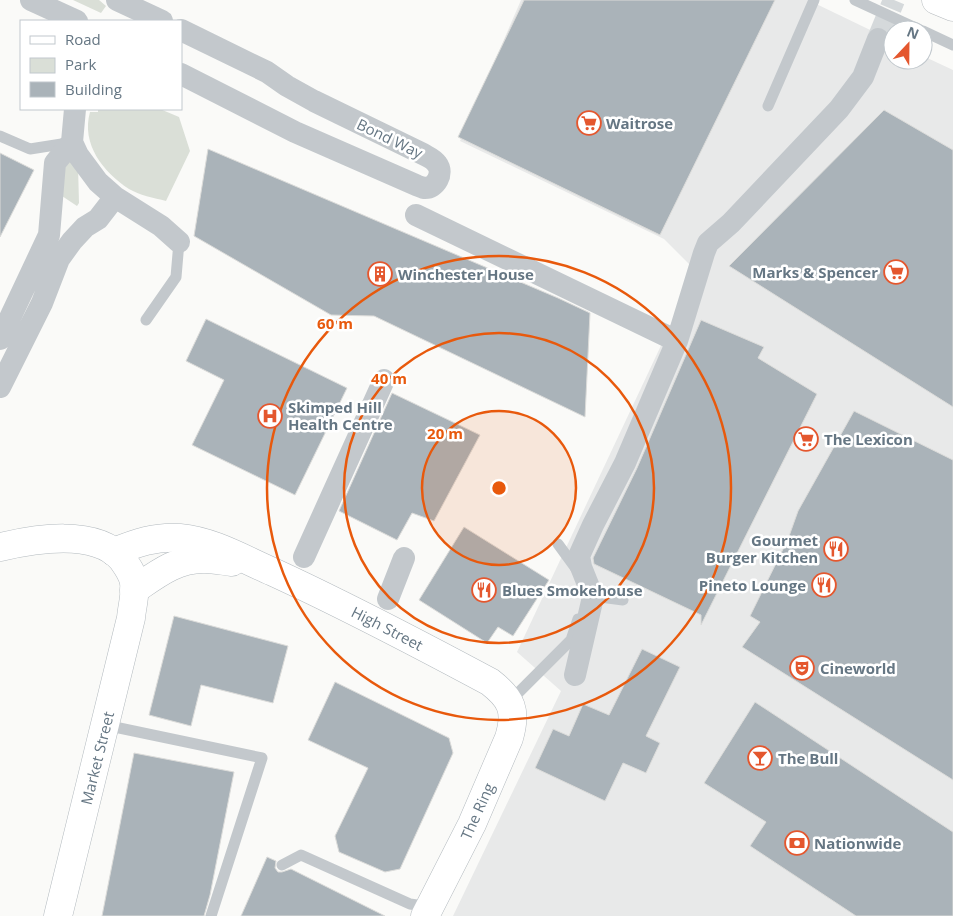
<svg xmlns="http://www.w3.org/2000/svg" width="953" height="916" viewBox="0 0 953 916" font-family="'Open Sans',sans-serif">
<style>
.built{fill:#e8e9e9}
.green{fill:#dadfd7}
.building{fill:#aab3b9;stroke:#dcdcda}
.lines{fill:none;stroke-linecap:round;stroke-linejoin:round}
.street-tunnel{stroke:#d5d9db;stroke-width:22;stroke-dasharray:22 11;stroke-linecap:butt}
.secondary-casing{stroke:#b3babf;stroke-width:29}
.primary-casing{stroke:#b5babe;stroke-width:29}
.lane{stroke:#c3c8cc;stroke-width:11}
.street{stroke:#c3c8cc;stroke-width:22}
.secondary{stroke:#fff;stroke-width:28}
.primary{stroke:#fff;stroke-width:28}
.ring{fill:none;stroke:#e8590c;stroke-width:2.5}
.labels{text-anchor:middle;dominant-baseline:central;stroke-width:5;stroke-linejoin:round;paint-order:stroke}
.poi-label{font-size:15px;font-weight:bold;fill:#657683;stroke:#fff;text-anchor:start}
.street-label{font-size:15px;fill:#657683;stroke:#fff}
.centre{fill:#e8590c;stroke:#fff;stroke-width:2.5}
.ring-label{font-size:15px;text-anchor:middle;font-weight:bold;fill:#e8590c;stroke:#fff;stroke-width:5;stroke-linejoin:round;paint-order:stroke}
</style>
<rect width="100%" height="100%" fill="#fafaf8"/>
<!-- built -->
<path class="built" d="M521,0h287l85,41v19h30v-4l30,14v846h-500l108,-225 -44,-39 179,-381 -32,-32 -204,-98z"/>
<!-- green -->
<path class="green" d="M73,0h26l7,6 -5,7z
M98,109h62l19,8 11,34 -24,50c-12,-3 -27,-6 -37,-12 -26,-17 -48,-45 -39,-77h8z
M67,159l11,7 1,37 -2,3 -18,-12z"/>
<!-- building -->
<path class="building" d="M524,0h251l-115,235 -202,-98z
M884,110l69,40v257l-224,-141z
M208,149l350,149 32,15 -5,104 -211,-101 -43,-1 -137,-79z
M0,153l34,17 -34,67z
M206,319l141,69 -52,107 -103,-50 32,-65 -38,-19z
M701,320l63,27 -6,11 59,36 -116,231v-10l-107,-51 -1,-6 44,-90z
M392,393l88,42 -46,86 -22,-8 -15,27 -58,-29z
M854,411l99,49v320l-211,-133 18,-25 -10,-6 38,-77 10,-28z
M464,527l85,53 -36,56 -15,-9 -11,16 -68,-43z
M174,616l114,30 -15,57 -72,-18 -10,41 -42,-11z
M642,649l38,18 -34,69 14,7 -14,30 -23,-10 -18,38 -70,-33 18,-39 16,7 14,-32 26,11z
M335,682l114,56 4,15 -53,116 -15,3 -46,-20 -4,-16 33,-68 -60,-28z
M755,702l198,130v84h-97l-106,-70 16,-24 -62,-39z
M134,753l100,19 -24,123 -6,21h-102z
M267,857l9,4 -1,7 3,4h4l9,-3 94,47h-144z"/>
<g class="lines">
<!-- street-tunnel -->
<path class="street-tunnel" d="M878,39l16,-39"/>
<!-- secondary casing -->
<g class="secondary-casing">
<g id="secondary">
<path d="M0,547c35,-8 95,-19 122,12 5,7 11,15 12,24 2,11 -2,23 -3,35l-73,298"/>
<path id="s1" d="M114,552c22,-9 42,-16 66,-14 33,3 63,21 93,34 74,34 146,72 217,110 22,17 27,29 19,56l-37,86 -47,92"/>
<path d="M134,590c22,-15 43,-32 71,-31 9,0 18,2 27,3"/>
</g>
</g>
<!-- primary casing -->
<g class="primary-casing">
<path id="primary" d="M936,0l17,7"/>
</g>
<!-- lane -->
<path class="lane" d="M855,0l65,30
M923,31l30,14
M768,106l46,-106
M0,136l30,13 38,-6
M146,320l30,-43 3,-35
M558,544l19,26
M589,598l11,-1 23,3
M510,701l61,-61 7,-21
M105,725l157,33 -51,158
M282,865l19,-10 109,49 20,3"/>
<!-- street -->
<path class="street" d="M31,0l46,21
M117,0l45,21
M181,30l86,42 20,14 27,15 109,53c5,3 11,5 14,10 7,9 -1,25 -13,24 -3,-1 -6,-2 -8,-3l-121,-53 -114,-58
M75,109l-3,33 6,13 20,27 17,15 46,29 18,16
M416,215l261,126
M0,339l49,-104 6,-72 17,-21
M0,387l42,-84 17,-44 13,-18 13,-14 13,-8 17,-22
M304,557l80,-177
M388,599l16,-41
M575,675l18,-78 -12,-30 -2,-11 14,-31 32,-62 52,-122 27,-88 4,-10 23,-20 108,-114 24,-32 15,-38"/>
<!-- secondary -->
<use href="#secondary" class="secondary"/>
<!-- primary -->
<use href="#primary" class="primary"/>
</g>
<!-- distance rings -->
<circle cx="499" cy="488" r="77" fill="#e8590c" fill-opacity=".12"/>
<g class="ring">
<circle cx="499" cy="488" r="77"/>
<circle cx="499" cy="488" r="155"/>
<circle cx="499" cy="488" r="232"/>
</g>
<!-- icons -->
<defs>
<g id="supermarket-ring" transform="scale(1.25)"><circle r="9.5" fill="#fff" stroke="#e4572e" stroke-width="1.5"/><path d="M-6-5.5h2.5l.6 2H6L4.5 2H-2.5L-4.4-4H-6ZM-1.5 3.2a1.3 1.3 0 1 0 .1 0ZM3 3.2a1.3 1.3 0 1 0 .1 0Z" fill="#e4572e"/></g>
<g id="building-ring" transform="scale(1.25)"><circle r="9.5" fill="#fff" stroke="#e4572e" stroke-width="1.5"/><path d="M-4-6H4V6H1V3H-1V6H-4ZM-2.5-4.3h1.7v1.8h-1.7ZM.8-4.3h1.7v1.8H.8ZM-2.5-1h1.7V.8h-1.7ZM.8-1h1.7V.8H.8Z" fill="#e4572e"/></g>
<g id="hospital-ring" transform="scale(1.25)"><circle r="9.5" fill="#fff" stroke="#e4572e" stroke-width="1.5"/><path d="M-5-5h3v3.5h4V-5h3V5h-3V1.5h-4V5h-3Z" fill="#e4572e"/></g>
<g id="restaurant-ring" transform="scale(1.25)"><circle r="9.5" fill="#fff" stroke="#e4572e" stroke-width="1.5"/><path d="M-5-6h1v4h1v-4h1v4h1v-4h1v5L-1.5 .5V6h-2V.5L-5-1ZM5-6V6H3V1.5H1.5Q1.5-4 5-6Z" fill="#e4572e"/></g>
<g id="theatre-ring" transform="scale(1.25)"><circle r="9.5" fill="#fff" stroke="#e4572e" stroke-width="1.5"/><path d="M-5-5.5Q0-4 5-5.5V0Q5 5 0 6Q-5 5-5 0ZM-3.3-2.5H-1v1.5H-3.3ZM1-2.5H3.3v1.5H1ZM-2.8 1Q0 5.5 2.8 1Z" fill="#e4572e"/></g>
<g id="bar-ring" transform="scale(1.25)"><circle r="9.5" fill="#fff" stroke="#e4572e" stroke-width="1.5"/><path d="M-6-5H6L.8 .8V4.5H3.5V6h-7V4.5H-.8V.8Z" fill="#e4572e"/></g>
<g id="bank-ring" transform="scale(1.25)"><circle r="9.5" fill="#fff" stroke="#e4572e" stroke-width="1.5"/><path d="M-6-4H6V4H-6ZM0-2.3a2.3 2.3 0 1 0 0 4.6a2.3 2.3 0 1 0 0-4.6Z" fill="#e4572e"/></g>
</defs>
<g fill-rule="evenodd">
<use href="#supermarket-ring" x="589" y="123"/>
<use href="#supermarket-ring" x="896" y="272"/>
<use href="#building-ring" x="380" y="274"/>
<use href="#hospital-ring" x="270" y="416"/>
<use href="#supermarket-ring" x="806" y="439"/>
<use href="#restaurant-ring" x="836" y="549"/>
<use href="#restaurant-ring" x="824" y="585"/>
<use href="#restaurant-ring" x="484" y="590"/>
<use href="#theatre-ring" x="802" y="668"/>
<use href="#bar-ring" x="760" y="758"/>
<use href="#bank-ring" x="797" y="843"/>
</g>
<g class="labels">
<!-- poi labels -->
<g class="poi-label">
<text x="606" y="123">Waitrose</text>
<text x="878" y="272" text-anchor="end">Marks &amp; Spencer</text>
<text x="398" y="274">Winchester House</text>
<text x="288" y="407">Skimped Hill<tspan x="288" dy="17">Health Centre</tspan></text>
<text x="824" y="439">The Lexicon</text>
<text x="818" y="540" text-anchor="end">Gourmet<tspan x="818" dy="17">Burger Kitchen</tspan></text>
<text x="806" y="585" text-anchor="end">Pineto Lounge</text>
<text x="502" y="590">Blues Smokehouse</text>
<text x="820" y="668">Cineworld</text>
<text x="778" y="758">The Bull</text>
<text x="814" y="843">Nationwide</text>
</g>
<!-- street labels -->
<g class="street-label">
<text transform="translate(390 138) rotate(26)">Bond Way</text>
<text stroke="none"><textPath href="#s1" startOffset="295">High Street</textPath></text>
<text transform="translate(97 758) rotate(-76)">Market Street</text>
<text transform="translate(477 811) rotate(-66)">The Ring</text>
</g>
</g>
<circle cx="499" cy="488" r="8" class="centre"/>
<g class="ring-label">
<text x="335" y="329">60 m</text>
<text x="389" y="384">40 m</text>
<text x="445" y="439">20 m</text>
</g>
<!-- legend -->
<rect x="20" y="20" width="162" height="90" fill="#ffffff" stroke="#c1c8cd"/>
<rect x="30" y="36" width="25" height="8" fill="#ffffff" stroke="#c1c8cd"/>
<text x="65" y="45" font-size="15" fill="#657683">Road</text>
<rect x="30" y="58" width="25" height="15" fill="#dadfd7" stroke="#c1c8cd"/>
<text x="65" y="70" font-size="15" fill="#657683">Park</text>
<rect x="30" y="82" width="25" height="15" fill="#aab3b9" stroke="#c1c8cd"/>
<text x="65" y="95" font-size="15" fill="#657683">Building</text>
<!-- north arrow -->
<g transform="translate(908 45) rotate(22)"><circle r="24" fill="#ffffff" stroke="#c1c8cd"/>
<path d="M0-4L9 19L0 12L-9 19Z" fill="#e4572e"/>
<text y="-8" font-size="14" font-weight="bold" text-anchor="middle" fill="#657683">N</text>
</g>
</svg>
